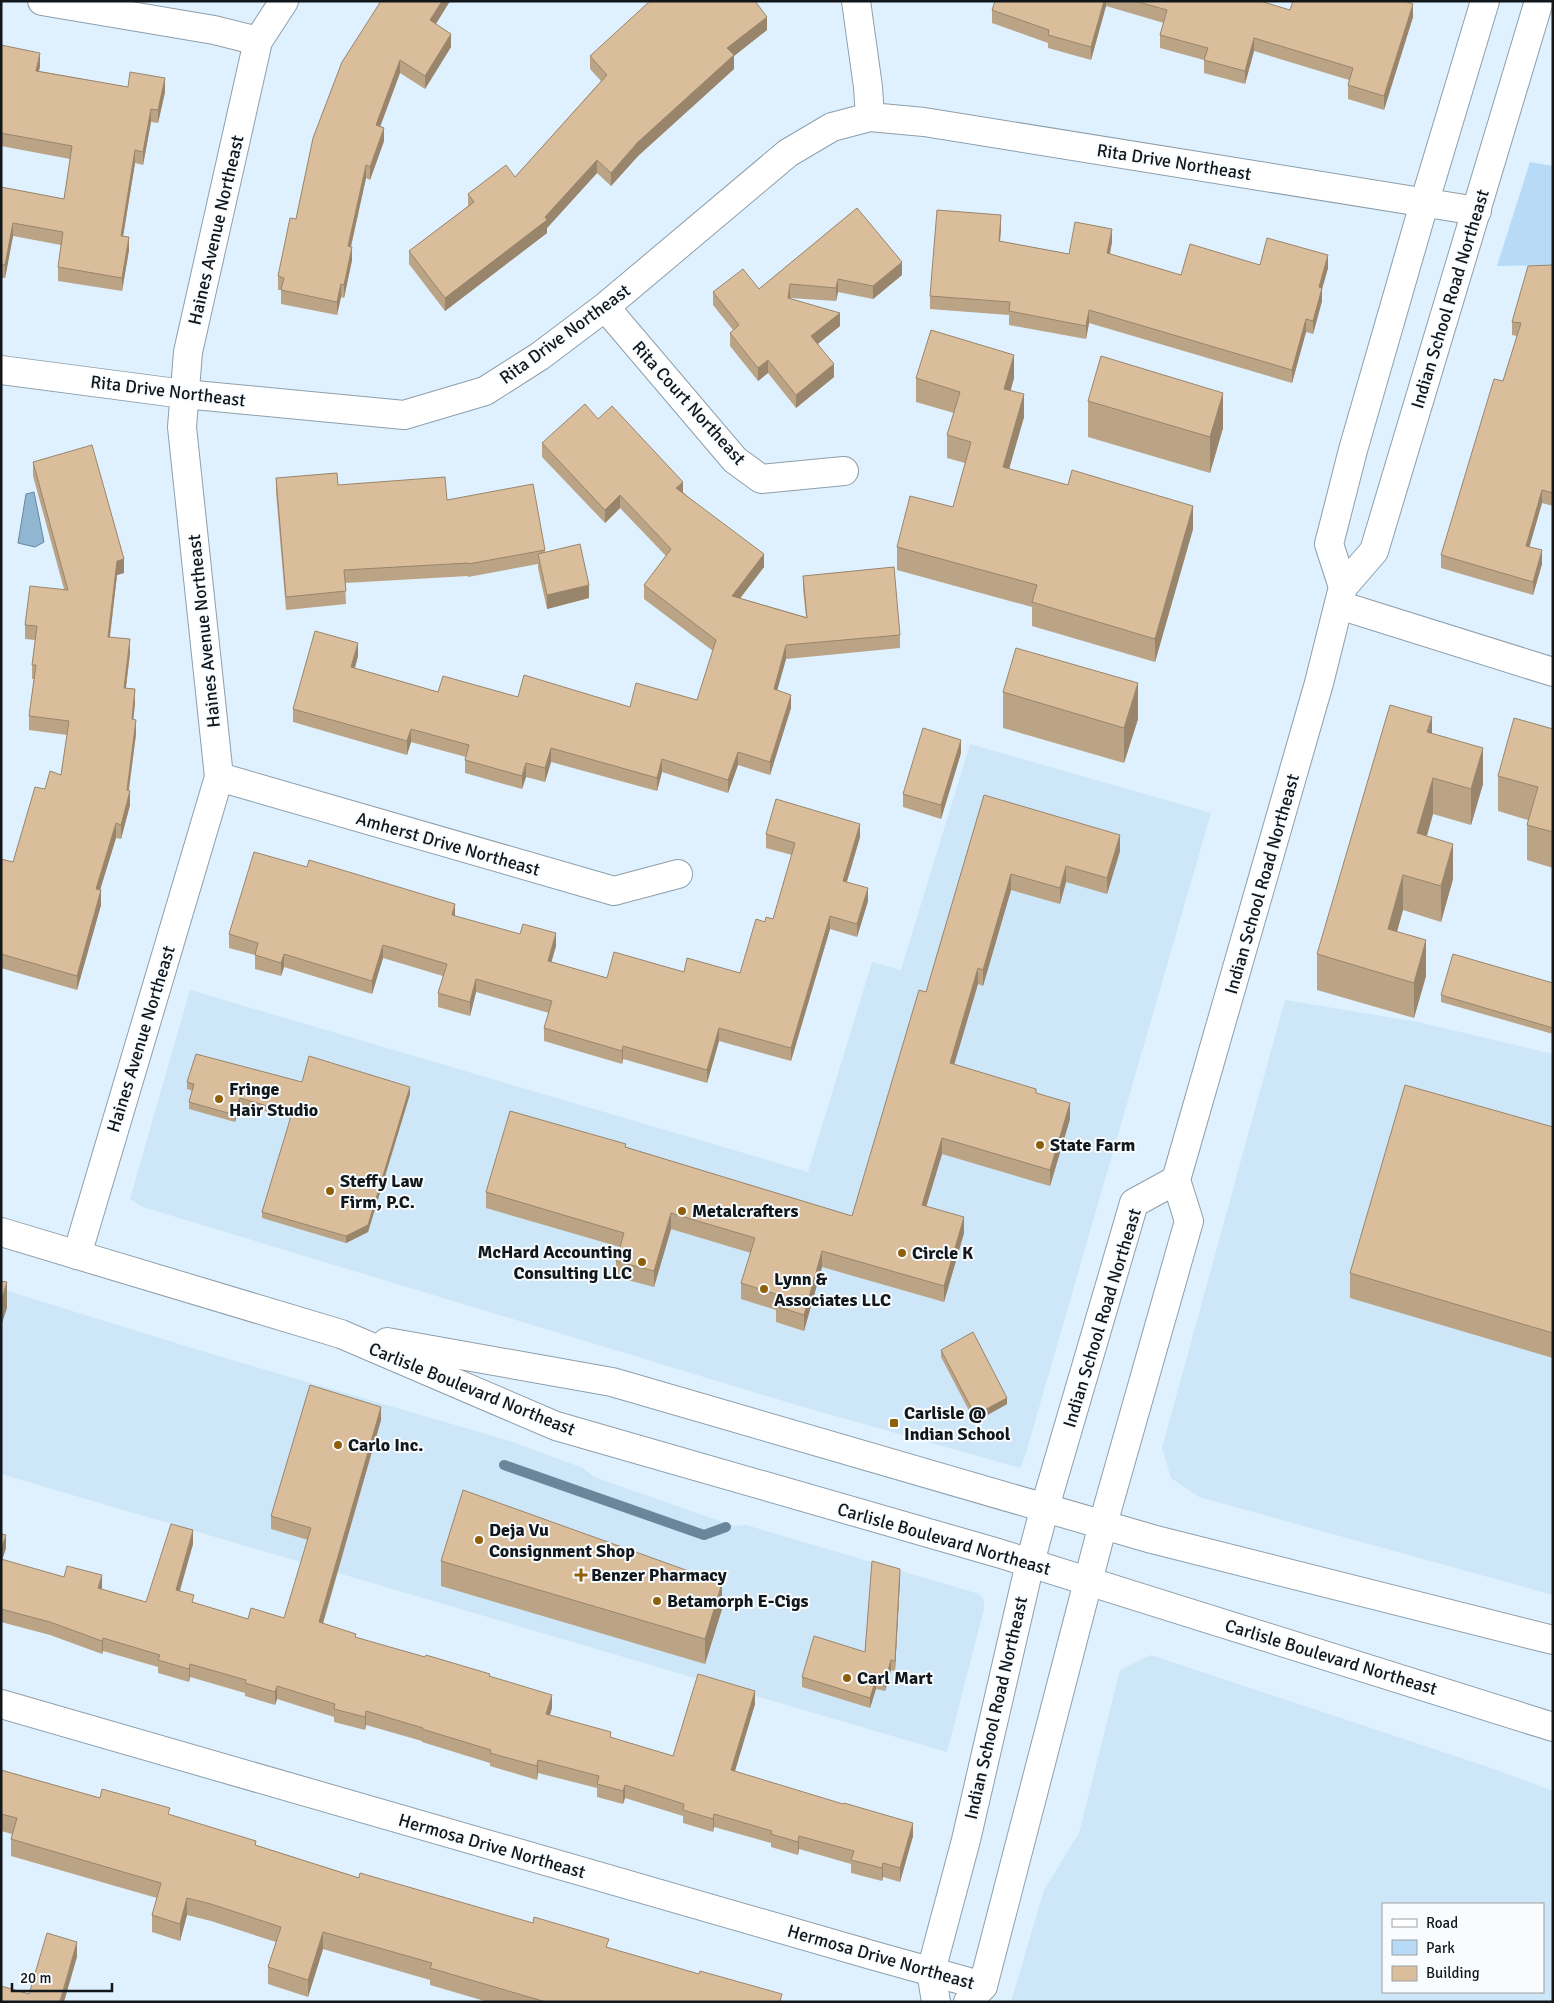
<svg xmlns="http://www.w3.org/2000/svg" width="1554" height="2003" viewBox="0 0 1554 2003" font-family="Signika,sans-serif">
<style>
.built{fill:#cde6f8;fill-rule:evenodd}
.green{fill:#b7dbf6}
.water{fill:#90b6d1;stroke:#6a869a}
.lines{fill:none;stroke-linecap:round;stroke-linejoin:round}
.stream{stroke:#6a869a;stroke-width:10}
.minor-casing{stroke:#8e9fab;stroke-width:30}
.tertiary-casing{stroke:#8e9fab;stroke-width:30}
.secondary-casing{stroke:#8e9fab;stroke-width:30}
.minor{stroke:#fff;stroke-width:28}
.tertiary{stroke:#fff;stroke-width:28}
.secondary{stroke:#fff;stroke-width:28}
.wall{fill:#bba385}
.shaded-wall{fill:#99856c}
.building{fill:#dabe9b;stroke:#99856c}
.poi-dot{fill:#8f5f0a;stroke:#f8fcfe;stroke-width:2}
.labels{text-anchor:middle;dominant-baseline:central;stroke-width:4;stroke-linejoin:round;paint-order:stroke}
.street-label{font-size:18px;fill:#11171b;stroke:#f8fcfe}
.poi-label{font-size:18px;font-weight:bold;fill:#11171b;stroke:#f8fcfe;text-anchor:start}
</style>
<rect width="100%" height="100%" fill="#dff1fe"/>
<!-- built -->
<path class="built" d="M970,744l241,69 -186,643 -5,12 -227,-64 -650,-197 -13,-8 60,-209 618,182 64,-210 29,8z
M1285,1000l133,22 135,32v541l-354,-98 -28,-19 -9,-30z
M1,1289l217,67 292,85 73,27 11,9 140,49 12,-1 233,69 5,6v9l-37,143 -946,-278z
M1151,1655l340,113 62,23v211h-542l33,-112 35,-57 41,-163zM1543,1904v88h-160v-88z"/>
<!-- green -->
<path class="green" d="M1530,162l23,4v99l-56,1z"/>
<!-- water -->
<path class="water" d="M34,492l10,50 -9,5 -17,-4 8,-49z"/>
<g class="lines">
<!-- stream -->
<path class="stream" d="M504,1465l200,70 22,-8"/>
<!-- minor casing -->
<g class="minor-casing">
<path id="minor" d="M42,1l172,29 44,11
M856,1l12,86 2,30
M605,307l130,153 26,19 83,-8
M1,370l183,24 220,21 81,-24 55,-35 65,-49 183,-154 44,-26 38,-10 54,5 553,89
M1339,605l214,67
M219,777l395,114 64,-17
M77,1255l142,-478 -37,-350 6,-75 70,-311 26,-40
M1,1704l874,252 108,30"/>
</g>
<!-- tertiary casing -->
<g class="tertiary-casing">
<path id="tertiary" d="M1343,587l-14,-43 24,-94 71,-246 61,-203
M936,2002l-5,-31 35,-131 64,-277 15,-56 89,-304 42,-23
M968,2002l15,-16 120,-462 86,-303 -13,-41 143,-497 24,-96 31,-36 165,-550"/>
</g>
<!-- secondary casing -->
<g class="secondary-casing">
<path id="secondary" d="M1,1232l340,102 215,92 442,127 555,174
M387,1342l225,40 540,157 401,101"/>
</g>
<!-- minor -->
<use href="#minor" class="minor"/>
<!-- tertiary -->
<use href="#tertiary" class="tertiary"/>
<!-- secondary -->
<use href="#secondary" class="secondary"/>
</g>
<!-- wall -->
<path class="wall" d="M450,1l-14,23 15,23 -26,42 -25,-16 -20,53 4,15 -14,39 -4,-2 -15,69 1,13 -8,38 -3,-1 -4,18 -56,-11v-14h-3v-14l18,-57 17,-81z
M995,1h265l30,9 123,7 -29,93 -36,-11v-14l1,-5 -95,-29 -9,33 -41,-11v-13l-44,-12v-13l4,-12 -58,-17 -15,54 -43,-12v-5l-56,-20v-13z
M767,30l-33,26v13l-96,87 -27,30 -14,-13 -50,55v5l-102,78 -36,-47v-13l59,-45v-12l47,-17 86,-96 -11,-12v-13z
M1,45l39,21 -1,5 89,16 37,5 -7,31 -7,-1 -8,43 -8,-2 -12,73 6,14 -7,41 -64,-10v-14l3,-22 -48,-9 -8,42h-4v-91l63,12 6,-40 -69,-13z
M857,208l45,67 -29,24 -35,-7 -2,9 -46,-3 50,28 -22,18 16,33 -38,31 -28,-35 -10,8 -28,-35v-13l3,-3 -20,-25v-13l46,-3z
M1001,228l-1,13 69,13 43,-12 -2,12 71,21 79,-10 68,3 -6,21v12l-9,33 -7,-2 -14,51 -203,-60 -3,16 -77,-14v-10l-79,-6v-13z
M1553,265v241l-11,-3 -13,44 13,17 -9,31 -92,-27v-13l62,-174 14,-45 -5,-1v-13z
M916,378h98l-3,12 13,27 -15,52 184,60 -38,133 -123,-36v-19l-135,-37v-23l56,-40 12,-44 -18,-5v-23l7,-22 -38,-11z
M1088,401l135,27 -13,45 -122,-36z
M598,419l85,73 81,75 -24,31 66,19 -3,-28v-13l97,59v13l-114,11 -9,31 14,18 -21,67 -32,-10 -10,28 -66,-21 -5,19 -106,-29 -6,20 -19,-5 -4,12 -57,-16v-13l1,-3 -55,-15 -4,13 -114,-33v-13l65,-53 -3,12 83,24 80,5 112,10 67,-7 16,-49 -69,-52v-14l22,-29 -46,-48 -15,15 -63,-66v-14z
M33,462l91,111 -7,2 -7,62 20,16 -4,35 9,15 -2,17 3,14 -7,56 1,15 -9,34 -5,-1 -16,52 1,15 -24,85 -76,-22v-109l12,3 32,-73 16,-14 6,-40 -38,-5v-14l5,-37h-2v-14l3,-25 -10,-1v-14l39,-36 -31,-113z
M276,478l62,7 109,15 98,50v3l44,45 -42,11 -9,-41v-4l-70,13v-1l-123,7 1,21 -60,6 -10,-118z
M1003,692l135,27 -14,44 -121,-35z
M1553,729v139l-26,-8v-35l1,-5 -30,-9v-35z
M1432,733l51,51 -12,41 -38,-11 -6,22 26,43 -12,43 -38,-12 -6,21 29,45 -12,42 -97,-28v-36z
M961,753l-20,66 -38,-12v-13z
M984,795l136,56 -13,43 -41,-12 -6,22 -49,-14 -28,96 -5,-2 -24,80 82,29 34,26 -20,67 -108,-32 -16,52 38,27 -20,69 -122,-35 -18,64 -28,-9v-12l-35,-11v-16l10,-30 -80,-24 -17,58 -38,-10v-16l4,-14 -134,-39v-16l140,-45 226,69 74,-224z
M766,834l94,3 -13,45 21,19 -11,36 -27,-8 -39,132 -72,-20 -12,42 -84,-24 -1,5 -78,-23v-13l5,-15 -73,-21 -6,24 -32,-9v-14l5,-17 -60,-18 -11,36 -88,-27 -3,9 -26,-7v-14l-26,-7v-14l226,-18 101,30 -5,16 56,16 77,-6 56,1 25,-51 8,-3 19,-64 -26,-7z
M1553,983v51l-112,-32v-7z
M187,1082h115l108,12 -42,138 -22,11 -84,-25v-6l29,-93 -51,-15 -5,18 -46,-13v-7l4,-11 -6,-2z
M1553,1127v231l-203,-60v-25z
M941,1350l66,54 -32,18 -34,-65z
M381,1420l-58,204 33,14 134,39 62,31 -2,7 61,23 62,18 82,-52 -20,67 178,65 -13,46 -17,-5 -1,4 -31,-8v-9l-52,-15 -1,6 -27,-8v-4l-57,-16 -1,5 -30,-9v-7l-58,-18 -2,6 -26,-7v-9l-59,-15 -1,7 -47,-14v-3l-68,-21v-1l-56,-16 -1,5 -31,-8v-5l-57,-18 -2,6 -30,-9v-3l-55,-16 -1,5 -31,-9v-6l-55,-16 -1,3 -52,-19 -49,-13v-88l5,14 -4,12 144,42 47,-58 -13,47 14,12 54,16 36,-1 24,-78 -37,-11v-13z
M441,1561l281,48 -17,55 -264,-78z
M900,1579l-5,92 -4,-1 -6,21 -9,-2 -6,19 -68,-21v-10l63,-25z
M1,1770l99,28 70,17 86,30 103,33 250,70 175,54h-296l-58,-17v-5l-107,-31 -15,48 -40,-13v-17l8,-25 -65,-21 -24,-6 -7,26 -28,-9v-17l5,-17 -146,-42v-17l1,-5 -11,-3z"/>
<!-- shaded-wall -->
<path class="shaded-wall" d="M442,1h8l-20,32v-13z
M1104,1h2v5l-15,54v-13z
M1413,4v13l-29,93v-14z
M767,17v13l-33,26v13l-96,87 -27,30v-13l27,-31 89,-94z
M451,34v13l-26,42v-13z
M1254,38v13l-9,33v-13z
M40,53v13l-4,18v-13z
M400,60v13l-24,65v-13z
M165,78v14l-7,31v-13z
M151,109v13l-8,43v-13z
M384,128v13l-14,39v-13z
M135,150v13l-14,86v-13z
M597,160v13l-50,55v5l-102,78v-13l100,-81z
M366,165v13l-18,81v-13z
M1001,215v13l-2,26v-13z
M13,223v13l-8,42v-13z
M1112,229v13l-5,24v-13z
M129,237v13l-7,41v-13z
M352,247v13l-8,38v-13z
M1328,255v13l-6,21v12l-9,33v-13l6,-34z
M902,262v13l-29,24v-13z
M838,279v13l-2,9v-13z
M341,284v13l-4,18v-13z
M790,284v14l-2,13v-13z
M1089,310v13l-3,16v-13z
M840,313v13l-29,23v-13z
M1306,319v13l-14,51v-13z
M1014,355v23l-10,34v-23z
M768,360v13l-10,8v-13z
M834,364v13l-38,31v-13z
M1223,393v35l-13,45v-36z
M1024,394v23l-21,73v-23z
M683,482v13l-7,-7z
M1542,490v13l-16,56v-13z
M620,495v13l-15,15v-13z
M1193,506v23l-38,133v-23z
M1542,550v14l-9,31v-13z
M764,554v13l-32,42v-13z
M124,559v14l-7,2 -9,76v-14l9,-76z
M589,585v13l-42,11v-14z
M130,639v14l-6,49v-14z
M358,643v13l-7,25v-14z
M786,645v14l-12,43v-13z
M1138,683v36l-14,44v-35z
M135,689v14l-3,30v-14z
M791,695v13l-21,67v-13z
M1432,717v35l-5,-20z
M136,720v14l-9,67 3,-10v14l-9,34v-14l6,-35z
M411,729v13l-4,13v-14z
M961,740v13l-20,66v-14z
M551,748v14l-6,20v-14z
M1483,748v36l-12,41v-36z
M738,752v13l-10,28v-13z
M662,759v13l-5,19v-13z
M526,763v14l-4,12v-13z
M1433,778v36l-16,55v-36z
M116,823v15l-20,65v-14z
M860,824v13l-17,57v-13z
M1120,835v16l-13,43v-16z
M1453,844v35l-12,43v-36z
M1066,866v16l-6,22v-16z
M1011,874v16l-28,96v-16z
M1403,875v35l-15,54v-35z
M868,888v13l-11,36v-13z
M101,890v15l-24,85v-14z
M455,904v13l-3,-2z
M830,916v13l-39,132v-13z
M556,933v13l-8,28v-13z
M1426,940v36l-12,42v-35z
M383,945v13l-11,36v-13z
M284,954v13l-3,9v-13z
M978,968v16l-28,95v-16z
M476,979v13l-6,24v-14z
M719,1028v13l-12,42v-13z
M623,1046v13l-1,5v-13z
M410,1087v7l-42,138 -22,11v-7z
M240,1098v6l-5,18v-7z
M1070,1103v16l-20,67v-16z
M942,1138v16l-20,67v-16z
M671,1213v16l-17,58v-16z
M964,1217v16l-20,69v-16z
M822,1251v16l-18,64v-16z
M7,1282v26l-6,18v-25z
M1007,1398v6l-32,18v-7z
M381,1407v13l-62,216v-14z
M193,1530v14l-17,59v-13z
M6,1535v13l-5,15v-13z
M900,1569v10l-5,92v-10z
M102,1575v13l-4,13v-13z
M722,1583v26l-17,55v-25z
M103,1638v13l-1,3v-13z
M891,1660v10l-6,21v-10z
M190,1664v13l-1,5v-13z
M876,1679v10l-6,19v-10z
M277,1686v13l-2,6v-13z
M755,1691v13l-24,80v-14z
M552,1695v13l-6,19v-13z
M366,1711v14l-1,5v-13z
M538,1760v13l-1,7v-14z
M625,1785v13l-2,6v-13z
M714,1814v13l-1,5v-13z
M913,1823v13l-13,46v-14z
M799,1836v13l-1,6v-13z
M883,1863v14l-1,4v-13z
M187,1898v17l-7,26v-17z
M323,1932v17l-15,48v-17z
M77,1942v15l-13,45h-4z"/>
<!-- building -->
<path class="building" d="M381,1h61l-12,19 21,14 -26,42 -25,-16 -24,65 8,3 -14,39 -4,-2 -18,81 4,1 -8,38 -3,-1 -4,18 -56,-12 3,-12 -6,-2 12,-58 6,1 17,-81 29,-76z
M650,1h105l12,16 -40,31 7,7 -96,87 -27,31 -14,-13 -52,57 2,3 -102,78 -36,-47 65,-49 -6,-8 38,-29 9,12 92,-102 -17,-19z
M995,1h109l-13,46 -43,-12 1,-5 -57,-20z
M1135,1h125l30,9 3,-9h111l9,3 -29,92 -36,-11 5,-17 -99,-30 -9,33 -41,-11 4,-12 -48,-13 7,-25z
M1,45l39,8 -4,18 92,16 2,-15 35,6 -7,32 -7,-1 -8,43 -8,-2 -14,86 8,1 -7,41 -64,-11 5,-35 -50,-9 -8,42 -4,-1v-77l63,12 8,-53 -71,-13z
M857,208l45,54 -29,24 -35,-7 -2,9 -46,-4 -2,14 52,15 -29,23 23,28 -38,31 -28,-35 -10,8 -28,-35 9,-8 -26,-33 30,-23 16,20z
M937,210l64,5 -2,26 70,13 6,-32 37,7 -5,24 74,22 9,-31 70,21 7,-27 61,17 -9,32 3,1 -9,33 -7,-2 -14,51 -203,-60 -3,16 -77,-15 1,-9 -80,-6z
M1553,265v228l-11,-3 -16,56 16,4 -9,32 -92,-27 53,-176 9,2 18,-58 -9,-1 16,-56z
M931,330l83,25 -10,34 20,5 -21,73 65,18 4,-15 121,36 -38,133 -123,-37 5,-17 -140,-38 13,-51 43,11 18,-65 -24,-7 13,-43 -44,-14z
M1101,356l122,37 -13,44 -122,-36z
M585,404l13,15 14,-13 71,76 -7,6 88,66 -32,42 75,22 -4,-42 91,-9 6,68 -114,10 -12,44 17,6 -21,67 -32,-10 -10,28 -66,-21 -5,19 -106,-30 -6,20 -19,-5 -4,13 -57,-16 4,-15 -58,-16 -4,12 -114,-32 22,-78 43,12 -7,24 87,25 5,-16 75,21 6,-22 106,32 6,-24 61,17 19,-60 -72,-55 27,-36 -51,-54 -15,15 -63,-67z
M92,445l32,114 -7,2 -9,76 22,2 -6,49 11,1 -3,30 4,1 -9,70 3,1 -9,34 -5,-2 -20,66 5,1 -24,86 -76,-22v-95l12,3 22,-75 10,2 5,-18 11,4 8,-54 -40,-5 7,-51h-4l5,-39 -12,-1 5,-39 38,4 -35,-128z
M337,473l1,12 107,-8 2,23 86,-16 12,66 -77,14v-1l-124,7 2,21 -60,6 -10,-119z
M580,544l9,41 -42,10 -9,-41z
M1016,648l122,35 -14,45 -121,-36z
M1390,705l42,12 -5,15 56,16 -12,41 -38,-11 -16,55 36,11 -12,42 -38,-11 -15,54 38,11 -12,43 -97,-29z
M1514,718l39,11v103l-26,-7 11,-38 -40,-11z
M923,728l38,12 -20,65 -38,-11z
M984,795l136,40 -13,43 -41,-12 -6,22 -49,-14 -28,96 -5,-2 -28,95 86,26v4l34,10 -20,67 -108,-32 -20,67 42,12 -20,69 -122,-35 -18,64 -28,-9 3,-11 -38,-12 14,-45 -84,-25 -17,58 -38,-10 8,-28 -138,-41 24,-81 116,33 -1,3 227,69 67,-226 7,2z
M776,799l84,25 -17,57 25,7 -11,36 -27,-8 -39,132 -72,-20 -12,42 -84,-24 -1,5 -78,-23 8,-27 -76,-22 -6,23 -32,-9 9,-29 -64,-19 -11,36 -88,-27 -3,9 -26,-8 3,-12 -29,-9 25,-82 53,15 2,-7 146,44 -3,11 68,19 3,-10 33,9 -8,28 59,17 7,-26 70,20 3,-14 53,15 16,-54 9,3 1,-5 7,2 22,-76 -29,-9z
M1453,954l100,29v45l-112,-33z
M196,1054l106,28 7,-26 101,31 -42,138 -22,11 -84,-24 30,-99 -52,-15 -5,17 -46,-13 5,-18 -7,-2z
M1405,1085l148,42v206l-203,-60z
M1,1281l6,1 -6,19z
M973,1332l34,66 -32,17 -34,-65z
M310,1385l71,22 -62,215 37,12 -1,3 70,20 1,-2 64,19 -1,2 63,19 -6,19 65,18 -1,5 63,19 25,-82 57,17 -24,79 112,34 1,-1 69,20 -13,45 -17,-5 -1,5 -31,-8 3,-9 -55,-15 -1,6 -27,-8 1,-3 -58,-17 -1,5 -30,-9 1,-6 -59,-19 -2,6 -26,-7 2,-8 -61,-16 -1,6 -47,-13 1,-3 -69,-21 1,-1 -57,-17 -1,6 -31,-8 1,-5 -58,-18 -2,6 -30,-9 1,-3 -56,-16 -1,5 -31,-9 2,-5 -57,-17 -1,3 -52,-19 -49,-13v-50l63,18 3,-11 35,9 -4,13 48,14 25,-78 22,6 -17,60 18,5 -2,7 56,17 3,-11 33,10 27,-90 -40,-12z
M463,1490l259,93 -17,56 -264,-78z
M1,1534l5,1 -5,15z
M872,1561l28,8 -5,92 -4,-1 -6,21 -9,-2 -6,19 -68,-21 12,-41 51,16z
M1,1770l99,28 2,-9 68,19 -2,6 88,27 -1,4 104,33 1,-5 173,50 1,-6 75,22 -3,8 93,27 1,-3 82,23 -2,7 4,1h-238l-116,-34 2,-5 -109,-31 -15,48 -40,-13 13,-40 -70,-23 -24,-6 -7,26 -28,-9 9,-32 -150,-44 6,-21 -16,-4z
M47,1933l30,9 -17,59 1,1h-60v-16l28,8z"/>
<!-- markers -->
<g class="poi-dot">
<circle cx="219" cy="1099" r="5"/>
<circle cx="1040" cy="1145" r="5"/>
<circle cx="330" cy="1191" r="5"/>
<circle cx="682" cy="1211" r="5"/>
<circle cx="902" cy="1253" r="5"/>
<circle cx="642" cy="1262" r="5"/>
<circle cx="764" cy="1289" r="5"/>
<rect x="889" y="1418" width="10" height="10" rx="2.5"/>
<circle cx="338" cy="1445" r="5"/>
<circle cx="479" cy="1540" r="5"/>
<path d="M578.5 1567.5h5v5h5v5h-5v5h-5v-5h-5v-5h5z"/>
<circle cx="657" cy="1601" r="5"/>
<circle cx="847" cy="1678" r="5"/>
</g>
<g class="labels">
<!-- street labels -->
<g class="street-label">
<text transform="translate(1174 162) rotate(9)">Rita Drive Northeast</text>
<text transform="translate(216 230) rotate(-77)">Haines Avenue Northeast</text>
<text transform="translate(1450 299) rotate(-73)">Indian School Road Northeast</text>
<text transform="translate(565 334) rotate(-36)">Rita Drive Northeast</text>
<text transform="translate(168 391) rotate(7)">Rita Drive Northeast</text>
<text transform="translate(689 403) rotate(48)">Rita Court Northeast</text>
<text transform="translate(204 631) rotate(-96)">Haines Avenue Northeast</text>
<text transform="translate(448 844) rotate(16)">Amherst Drive Northeast</text>
<text transform="translate(1262 884) rotate(-74)">Indian School Road Northeast</text>
<text transform="translate(141 1039) rotate(-73)">Haines Avenue Northeast</text>
<text transform="translate(1102 1318) rotate(-73)">Indian School Road Northeast</text>
<text transform="translate(472 1389) rotate(22)">Carlisle Boulevard Northeast</text>
<text transform="translate(944 1539) rotate(16)">Carlisle Boulevard Northeast</text>
<text transform="translate(1331 1657) rotate(17)">Carlisle Boulevard Northeast</text>
<text transform="translate(996 1708) rotate(-77)">Indian School Road Northeast</text>
<text transform="translate(492 1846) rotate(16)">Hermosa Drive Northeast</text>
<text transform="translate(881 1957) rotate(16)">Hermosa Drive Northeast</text>
</g>
<!-- poi labels -->
<g class="poi-label">
<text x="229" y="1089">Fringe<tspan x="229" dy="21">Hair Studio</tspan></text>
<text x="1050" y="1145">State Farm</text>
<text x="340" y="1181">Steffy Law<tspan x="340" dy="21">Firm, P.C.</tspan></text>
<text x="692" y="1211">Metalcrafters</text>
<text x="632" y="1252" text-anchor="end">McHard Accounting<tspan x="632" dy="21">Consulting LLC</tspan></text>
<text x="912" y="1253">Circle K</text>
<text x="774" y="1279">Lynn &amp;<tspan x="774" dy="21">Associates LLC</tspan></text>
<text x="904" y="1413">Carlisle @<tspan x="904" dy="21">Indian School</tspan></text>
<text x="348" y="1445">Carlo Inc.</text>
<text x="489" y="1530">Deja Vu<tspan x="489" dy="21">Consignment Shop</tspan></text>
<text x="591" y="1575">Benzer Pharmacy</text>
<text x="667" y="1601">Betamorph E-Cigs</text>
<text x="857" y="1678">Carl Mart</text>
</g>
</g>
<!-- border -->
<rect width="1554" height="2003" fill="none" stroke="#11171b" stroke-width="5"/>
<!-- legend -->
<rect x="1382" y="1903" width="162" height="90" fill="#f8fcfe" stroke="#9ca0a3"/>
<rect x="1392" y="1919" width="25" height="8" fill="#ffffff" stroke="#9ca0a3"/>
<text x="1426" y="1928" font-size="15" fill="#11171b">Road</text>
<rect x="1392" y="1940" width="25" height="15" fill="#b7dbf6" stroke="#9ca0a3"/>
<text x="1426" y="1953" font-size="15" fill="#11171b">Park</text>
<rect x="1392" y="1966" width="25" height="15" fill="#dabe9b" stroke="#9ca0a3"/>
<text x="1426" y="1978" font-size="15" fill="#11171b">Building</text>
<!-- scale -->
<path d="M12 1983v8h100v-8" fill="none" stroke="#11171b" stroke-width="2.5"/>
<text x="20" y="1983" font-size="15" fill="#11171b" stroke="#f8fcfe" stroke-width="4" paint-order="stroke">20 m</text>
</svg>
